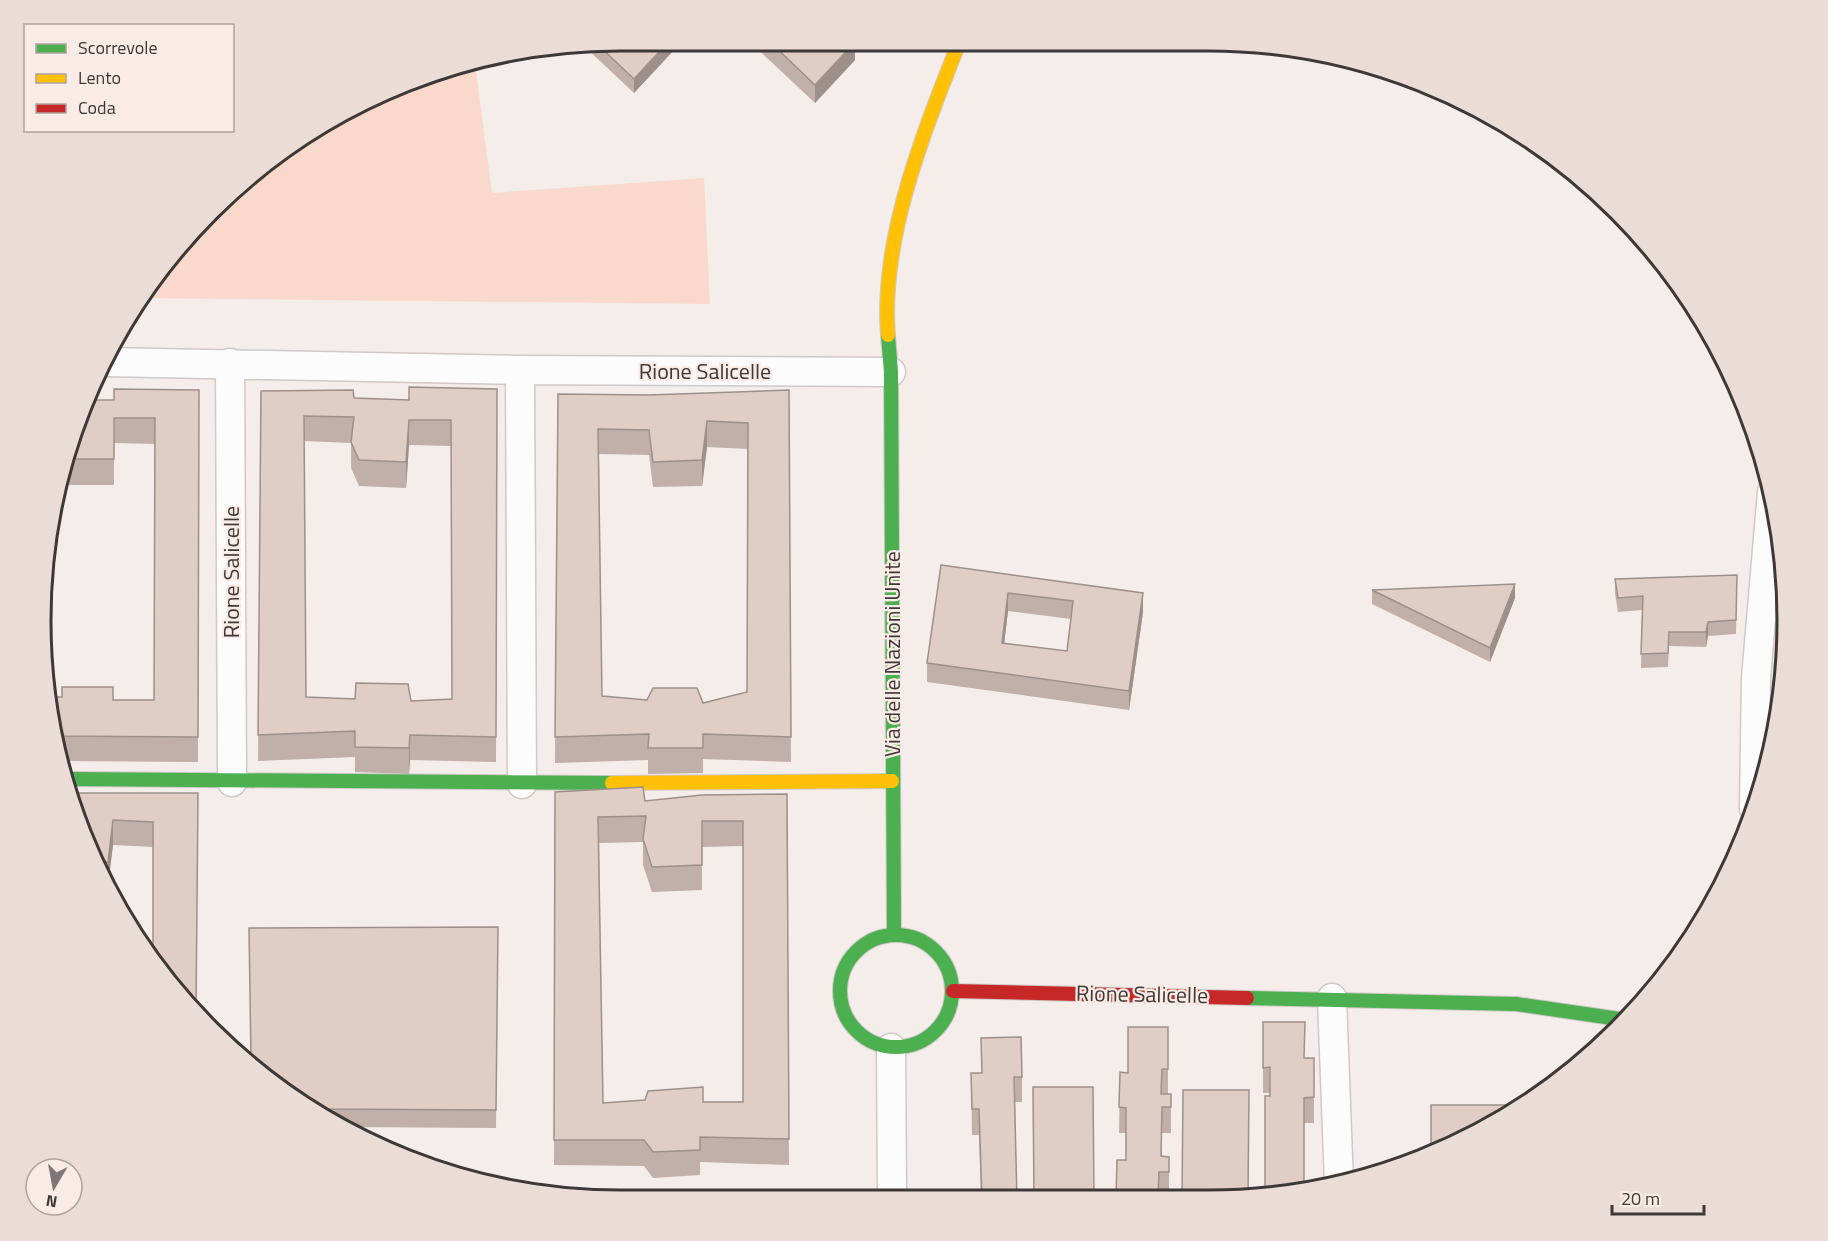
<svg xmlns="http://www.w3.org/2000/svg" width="1828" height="1241" viewBox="0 0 1828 1241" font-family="'Titillium Web',sans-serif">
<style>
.green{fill:#f9d9cb}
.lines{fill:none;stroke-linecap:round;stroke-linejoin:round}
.street-casing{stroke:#cfc9c7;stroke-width:31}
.fast-casing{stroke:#cfc9c7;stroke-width:16}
.slow-casing{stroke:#cfc9c7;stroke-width:16}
.jam-casing{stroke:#cfc9c7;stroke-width:16}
.street{stroke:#fdfcfc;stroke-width:28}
.fast{stroke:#4caf50;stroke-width:14}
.slow{stroke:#ffc107;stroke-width:14}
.jam{stroke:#c62828;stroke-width:14}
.wall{fill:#c1b0a9;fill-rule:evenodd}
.shaded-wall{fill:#9d908a}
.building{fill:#e0cdc5;stroke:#9d908a;stroke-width:1.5;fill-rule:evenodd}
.labels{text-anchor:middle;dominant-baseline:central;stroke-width:4.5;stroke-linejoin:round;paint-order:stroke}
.street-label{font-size:22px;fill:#3e3836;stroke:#f9ebe5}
.rim{fill:none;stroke:#3e3836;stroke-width:3}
</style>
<rect width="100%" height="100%" fill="#f4edea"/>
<!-- green -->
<path class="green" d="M475,64l17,129 212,-15 6,126 -567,-6 18,-31 137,-129 136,-67z"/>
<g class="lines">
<!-- street casing -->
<g class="street-casing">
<path id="street" d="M106,362l414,8 371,2
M230,363l2,419
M520,370l2,414
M1754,808l2,-130 16,-186
M1332,998l7,186
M891,1048l1,152"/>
</g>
<!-- fast casing -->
<g class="fast-casing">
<path id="fast" d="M888,335l3,37 3,563
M69,779l543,4
M840 991a56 56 0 1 1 112 0a56 56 0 1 1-112 0Z
M1247,998l269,6 110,16"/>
</g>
<!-- slow casing -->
<g class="slow-casing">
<path id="slow" d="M888,335c-8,-97 37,-206 72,-295
M612,783l280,-2"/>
</g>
<!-- jam casing -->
<g class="jam-casing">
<path id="jam" d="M953,991l294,7"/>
</g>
<!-- street -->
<use href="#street" class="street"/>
<!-- fast -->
<use href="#fast" class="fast"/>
<!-- slow -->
<use href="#slow" class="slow"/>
<!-- jam -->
<use href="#jam" class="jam"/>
</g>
<!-- wall -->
<path class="wall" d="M621,40h54v9l-41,44 -50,-47z
M748,40h106l1,20 -40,43z
M497,389l-1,373 -86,-2 -1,14 -54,-2v-15l-97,4 3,-370 93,7 55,2zM304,441l47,2v25l8,18 47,2 3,-43 42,1 1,253 -41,2 -105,-4z
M199,390l-1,372 -136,-1 -10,-27 61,-34h41l1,-256 -41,-1v42h-49l19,-85h30z
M789,390l2,372 -88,-3v14l-55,1v-14l-93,3 3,-369 91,1zM707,447l41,2 -1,243 -44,11 -56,-3 -45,-4 -3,-242 50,1 4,32 49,-1z
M941,565l202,47 -14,98 -202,-28v-19zM1008,611l63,8 -4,32 -63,-7z
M1615,579l122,10 -1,45 -28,2 -2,11 -37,-1 -1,21 -27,1 1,-58 -24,2 -3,-19z
M1372,590l143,8 -25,64 -118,-58z
M555,792l90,9 142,-7 2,371 -89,-3v13l-47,3 -9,-12 -90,-1zM643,842v23l9,27 50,-2v-43l41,-1v256l-140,1 -4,-260z
M74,793h124l-45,54 -40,-2 -5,40z
M498,927l-2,201 -151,-1 -95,-68z
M1263,1022l42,36h9v65h-10l-39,72 5,-102h-7z
M1168,1027v67h3v39h-9v23l7,1v41h-2v2h-51l1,-40h9v-27h-7l1,-61 8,1z
M971,1073h10l41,4v25h-7l2,98h-36l-2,-65h-7z"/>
<!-- shaded-wall -->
<path class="shaded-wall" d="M670,40h5v9l-41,44v-14z
M855,42v18l-40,43v-18z
M409,420v25l-3,43v-26z
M707,421v26l-5,39v-26z
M1515,584v14l-25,64v-14z
M1008,593v18l-6,51v-19z
M1143,593v19l-14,98v-19z
M1708,622v14l-2,11v-15z
M410,735v25l-1,14v-26z
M113,820v25l-5,40v-23z"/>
<!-- building -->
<path class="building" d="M621,40h49l-36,39 -37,-35z
M768,40h86l1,2 -40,43z
M409,387l88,2 -1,348 -86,-2 -1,13 -54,-1v-16l-97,4 3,-344 92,-1 1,8 55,2zM304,416l50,1 -3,25 8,18 47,2 3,-42h42l1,279 -41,2 -3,-17 -52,-1 -1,16 -49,-2z
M114,389l85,1 -1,347 -146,-1v-2l-3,-37h13v-10h51v13h41l1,-282h-41v41h-44l14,-59h30z
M789,390l2,347 -88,-3v14h-55l1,-14 -94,3 3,-343 91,1zM707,421l41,2 -1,269 -44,11 -6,-15h-44l-6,12 -45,-4 -4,-267 51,1 4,32 49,-2z
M941,565l202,28 -14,98 -202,-28zM1008,593l65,8 -6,50 -65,-8z
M1737,575l-1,45 -28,2 -2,10h-37l-1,21 -27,1 2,-58 -25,2 -3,-19z
M1515,584l-25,64 -118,-58z
M643,787l2,14 57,-6 85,-1 2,345 -89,-2v13l-47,2 -9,-12h-90l1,-348zM646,816l-3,23 9,28 50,-2v-44h41v281h-40v-15l-55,4 -3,9 -42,3 -5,-286z
M74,793h124l-2,219 -43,-56v-134l-40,-2 -5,42h-8z
M498,927l-2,183 -177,-1 -68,-49 -2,-132z
M1263,1022h42l-1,36h10v39l-10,1v90h9v2l-48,5v-99h5v-29l-7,1z
M1128,1027h40v42h-6l-1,25h10v13h-9l-1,49 8,1v15h-10l-1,24 9,1v3h-39v-3h-12l1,-37h9v-52l-7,-1 1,-35 8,1z
M1021,1037l1,40h-8l3,123h-35l-3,-91h-7l-1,-36h11l-1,-35z
M1033,1087h60l1,113h-60z
M1183,1090h66l-1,106 -40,4h-26z
M1431,1105h95l-95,50z
M607,1193v6l-53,-5z"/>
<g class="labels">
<!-- street labels -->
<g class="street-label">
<text x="705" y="371">Rione Salicelle</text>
<text transform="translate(231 572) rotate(-90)">Rione Salicelle</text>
<text transform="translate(892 654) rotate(-90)">Via delle Nazioni Unite</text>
<text transform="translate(1142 994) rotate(1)">Rione Salicelle</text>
</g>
</g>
<!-- crop -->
<path d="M0 0H1828V1241H0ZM620 51H1208A569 569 0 0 1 1777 620V621A569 569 0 0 1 1208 1190H620A569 569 0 0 1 51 621V620A569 569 0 0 1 620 51Z" fill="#eaddd7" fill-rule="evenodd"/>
<path class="rim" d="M620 51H1208A569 569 0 0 1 1777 620V621A569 569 0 0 1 1208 1190H620A569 569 0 0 1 51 621V620A569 569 0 0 1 620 51Z"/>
<!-- legend -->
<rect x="24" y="24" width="210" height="108" fill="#f9ebe5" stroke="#aea39f" stroke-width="1.5"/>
<rect x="36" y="44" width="30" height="9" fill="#4caf50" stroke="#aea39f" stroke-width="1.5"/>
<text x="78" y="54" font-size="18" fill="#3e3836">Scorrevole</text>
<rect x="36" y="74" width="30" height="9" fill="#ffc107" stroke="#aea39f" stroke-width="1.5"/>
<text x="78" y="84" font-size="18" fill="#3e3836">Lento</text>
<rect x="36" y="104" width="30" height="9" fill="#c62828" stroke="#aea39f" stroke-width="1.5"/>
<text x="78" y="114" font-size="18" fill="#3e3836">Coda</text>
<!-- north arrow -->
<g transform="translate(54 1187) rotate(190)"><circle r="28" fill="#f9ebe5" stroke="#aea39f" stroke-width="1.5"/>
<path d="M0-4.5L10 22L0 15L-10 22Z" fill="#7e7775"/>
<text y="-9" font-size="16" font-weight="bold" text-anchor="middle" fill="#3e3836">N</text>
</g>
<!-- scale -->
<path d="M1612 1205v9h92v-9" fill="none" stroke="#3e3836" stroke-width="3"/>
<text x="1621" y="1205" font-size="18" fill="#3e3836" stroke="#f9ebe5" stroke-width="4.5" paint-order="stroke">20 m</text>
</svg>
